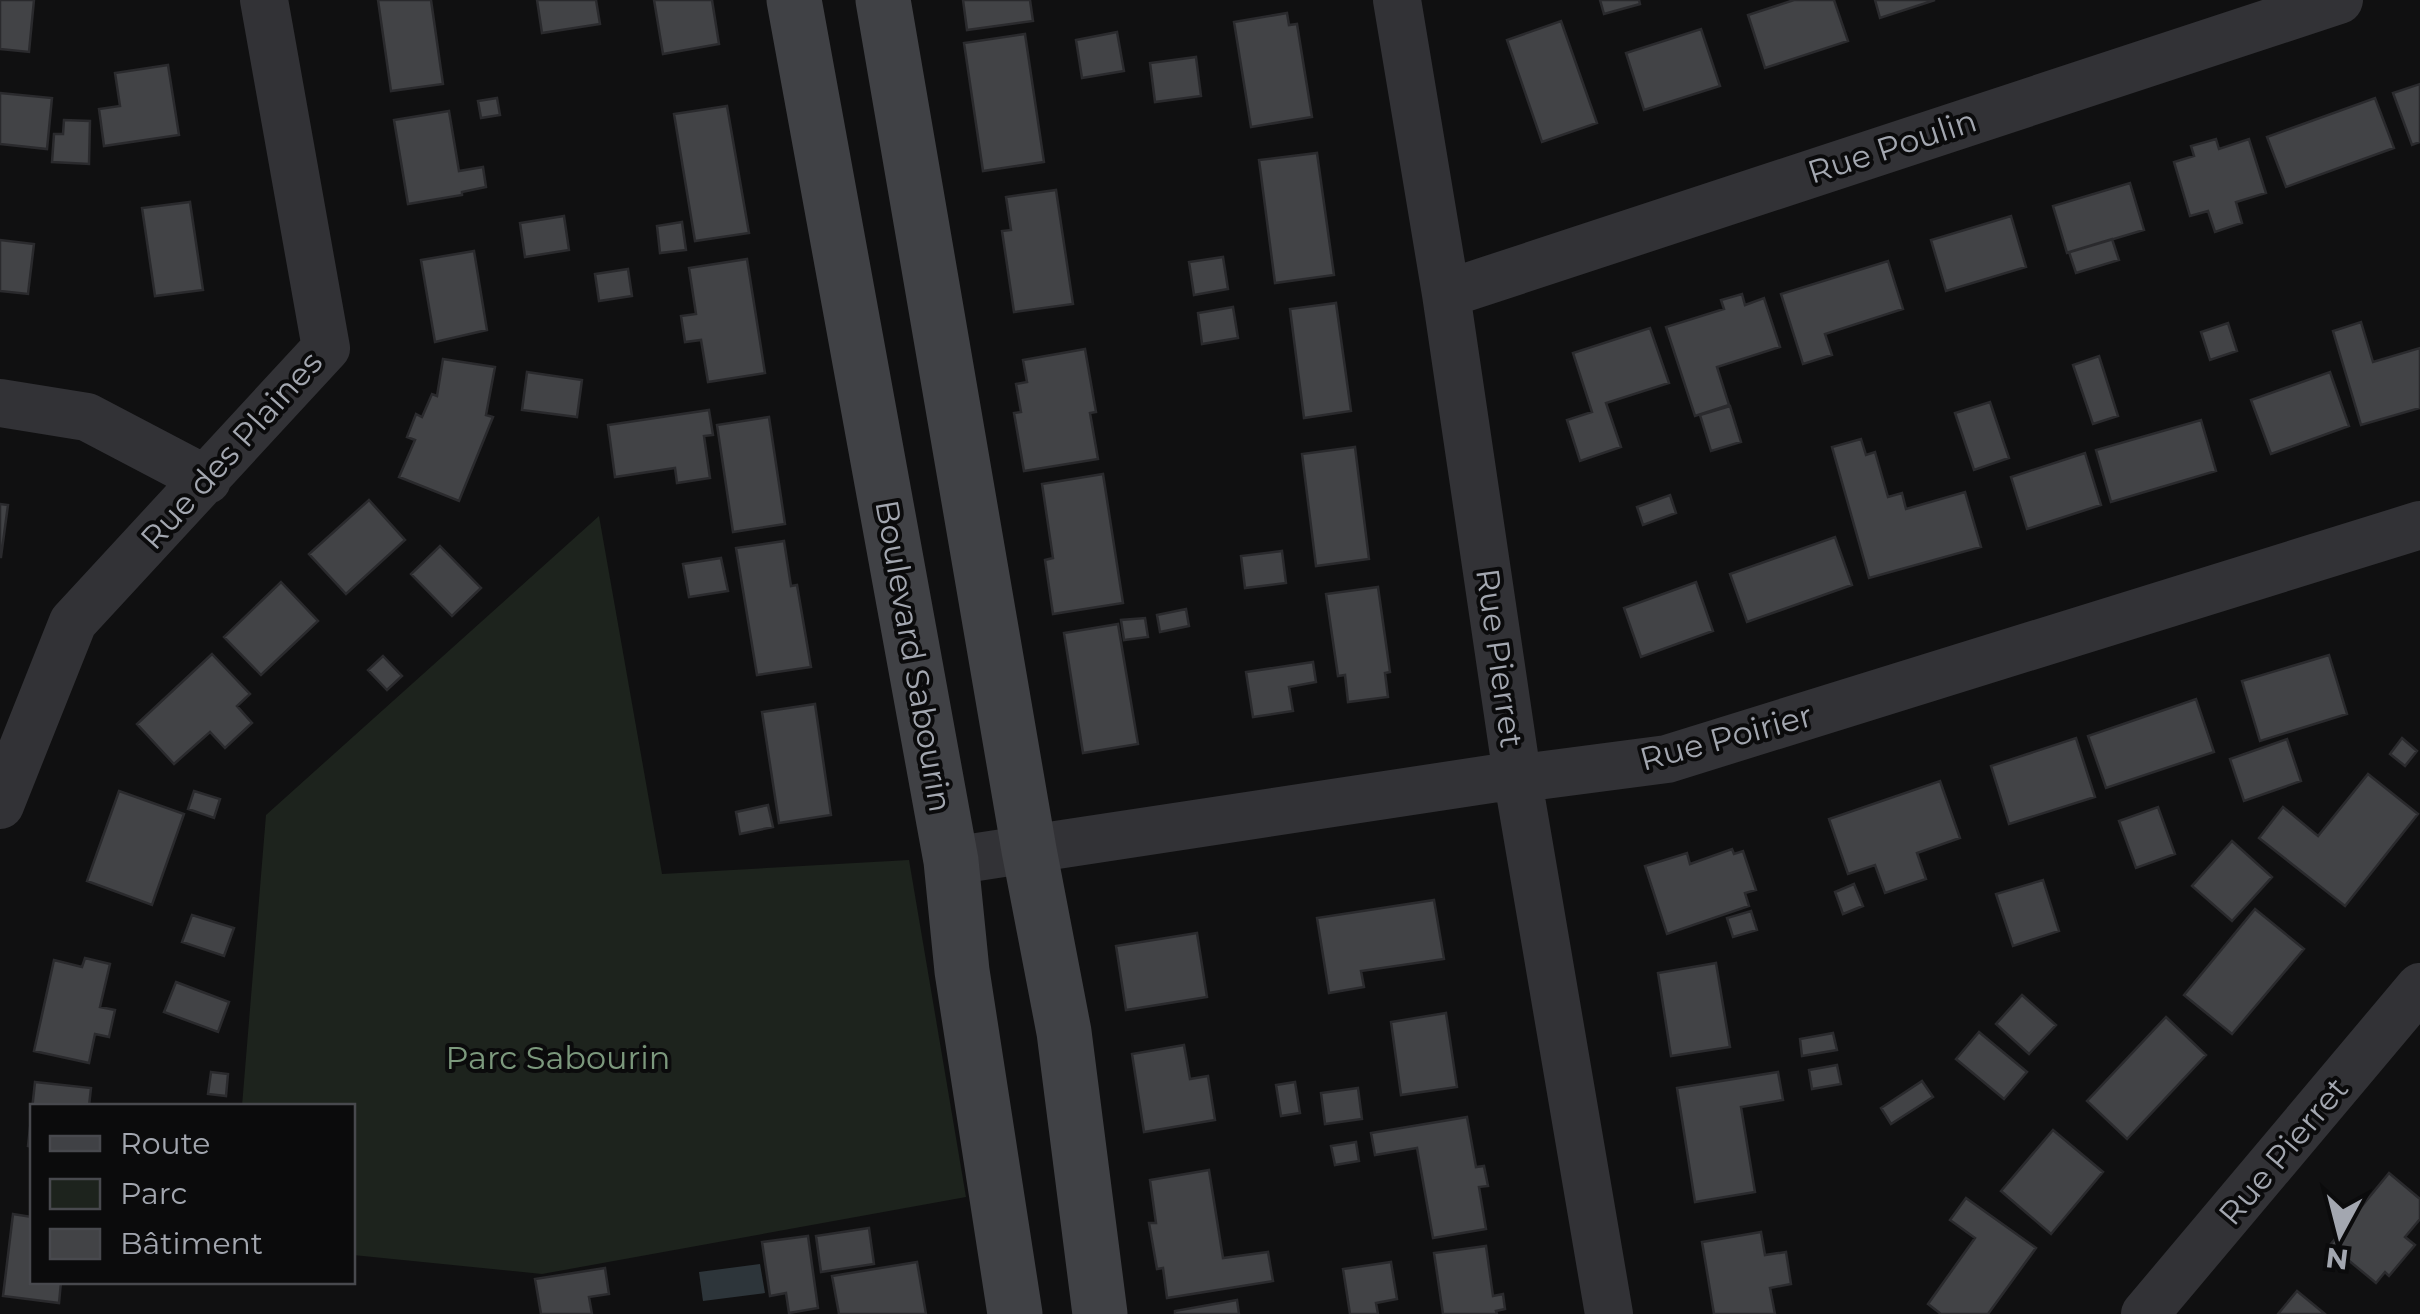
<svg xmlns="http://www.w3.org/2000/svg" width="2420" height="1314" viewBox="0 0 2420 1314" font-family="Montserrat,sans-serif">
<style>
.green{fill:#1d231d}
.water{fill:#2d353a}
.building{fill:#424346;stroke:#2a2a2d;stroke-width:2.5}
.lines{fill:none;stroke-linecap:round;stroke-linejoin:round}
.street{stroke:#323236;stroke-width:48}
.secondary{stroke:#404145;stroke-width:55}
.labels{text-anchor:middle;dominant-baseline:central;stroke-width:8;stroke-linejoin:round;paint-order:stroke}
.street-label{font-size:32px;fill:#a3a7b0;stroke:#0b0b0c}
.park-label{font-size:32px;fill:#7c997d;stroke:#0b0b0c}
</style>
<rect width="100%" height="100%" fill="#101011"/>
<!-- green -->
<path class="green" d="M599,516l63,358 247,-14 57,337 -424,77 -189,-19 -1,-149h-110l24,-291z"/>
<!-- water -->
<path class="water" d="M760,1264l5,29 -62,8 -4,-29z"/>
<!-- building -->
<path class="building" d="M0,0h34l-5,52 -29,-3z
M378,0h53l12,84 -52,7z
M537,0h59l4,24 -58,9z
M654,0h58l7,44 -56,10z
M963,0h67l3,21 -66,9z
M1600,0h39l1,4 -36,10z
M1794,0h40l14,41 -83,27 -17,-53z
M1875,0h60l-55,18z
M1287,13l2,12 8,-1 15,93 -61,10 -17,-105z
M1561,21l36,102 -55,19 -35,-102z
M1701,29l19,57 -76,24 -18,-57z
M1117,32l7,39 -42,7 -6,-38z
M1025,34l19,128 -61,9 -19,-128z
M1196,57l5,39 -46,6 -5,-39z
M168,65l11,70 -75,11 -5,-37 21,-3 -5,-33z
M2420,84v58l-8,3 -19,-52z
M0,93l52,5 -5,51 -47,-5z
M497,98l3,17 -19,3 -3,-17z
M2375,98l19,50 -108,39 -19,-50z
M727,106l22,127 -54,8 -21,-127z
M449,111l10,60 24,-4 3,20 -24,5v3l-54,9 -14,-84z
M64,120l26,1 -1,43 -37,-2 2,-28h9z
M2216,139l3,10 30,-10 17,54 -30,9 6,21 -27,9 -7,-21 -18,5 -16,-54 20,-6 -3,-10z
M1317,153l17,122 -59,8 -16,-123z
M2130,183l14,47 -77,23 -14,-47z
M1056,190l17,114 -59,8 -12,-81 9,-1 -5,-33z
M190,202l13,88 -48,6 -13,-88z
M564,216l5,34 -44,7 -5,-34z
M2011,216l15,51 -80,24 -15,-51z
M682,222l4,28 -26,3 -3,-27z
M2112,239l7,21 -43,13 -7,-21z
M0,240l34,4 -6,50 -28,-3z
M474,251l13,79 -52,12 -14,-82z
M1223,257l5,32 -34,6 -5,-33z
M747,259l18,114 -57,9 -7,-42 -16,2 -4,-26 15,-2 -7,-46z
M1888,261l15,48 -78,25 7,21 -29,9 -22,-70z
M628,269l4,27 -33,5 -4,-27z
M1742,294l3,11 19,-7 16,49 -63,20 12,38 -34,11 -29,-89 58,-18 -3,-9z
M1336,303l15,108 -47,7 -14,-109z
M1233,307l5,31 -36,6 -4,-31z
M2361,322l12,40 47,-14v60l-59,17 -28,-94z
M2228,323l9,28 -27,9 -9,-28z
M1650,328l19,55 -63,20 15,44 -41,14 -13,-41 25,-8 -19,-59z
M1085,349l11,63 -6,1 8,46 -74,12 -10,-58 7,-1 -5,-28 11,-2 -4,-22z
M2099,356l19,60 -25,8 -20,-59z
M443,359l52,8 -9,48 7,2 -34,84 -60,-24 16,-37 -8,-3 9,-23 6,3 10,-23 5,2z
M527,372l55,8 -5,37 -55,-7z
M2330,372l19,54 -78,28 -20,-54z
M1990,402l19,56 -35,12 -19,-57z
M1730,406l11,36 -30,9 -11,-36z
M709,410l4,25 -9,1 6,42 -33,5 -2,-15 -60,9 -7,-52z
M769,417l16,107 -52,8 -16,-107z
M2201,420l15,51 -105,31 -15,-52z
M1861,439l5,16 9,-3 13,45 14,-4 4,16 59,-17 16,55 -112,31 -37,-131z
M1355,447l14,112 -53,7 -14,-112z
M2085,453l16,52 -74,24 -16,-52z
M1103,474l20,129 -70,11 -8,-54 8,-2 -11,-74z
M1670,495l6,18 -33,12 -6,-18z
M369,500l36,40 -59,54 -37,-40z
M0,504l8,1 -7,52h-1z
M1835,537l17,48 -105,37 -17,-48z
M784,541l7,45 6,-1 14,82 -54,8 -21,-127z
M440,546l41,42 -29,28 -41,-42z
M1282,551l4,32 -41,5 -4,-32z
M721,558l7,33 -39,6 -6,-33z
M281,582l37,39 -57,54 -37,-38z
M1696,582l17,49 -72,26 -17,-49z
M1378,587l12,85 -5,1 3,24 -40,5 -3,-27 -7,1 -12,-82z
M1186,609l3,17 -29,6 -3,-17z
M1145,618l3,19 -24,3 -3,-20z
M1118,624l20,120 -55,9 -19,-120z
M212,654l38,40 -13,12 15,17 -27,25 -15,-16 -36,32 -37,-40z
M2329,655l18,59 -87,27 -18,-60z
M383,656l19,20 -15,14 -19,-20z
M1313,662l3,20 -27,5 4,24 -40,6 -7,-45z
M2196,699l18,53 -108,36 -18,-52z
M815,704l16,111 -52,8 -17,-111z
M2076,738l19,59 -86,27 -18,-58z
M2402,738l15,13 -12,15 -15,-12z
M2287,739l14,42 -57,20 -14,-42z
M2368,774l50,40 -73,92 -86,-68 24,-31 35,29z
M1940,781l20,57 -43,15 9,26 -41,14 -10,-28 -27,9 -19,-55z
M119,791l65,23 -32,91 -65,-24z
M194,791l26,8 -6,19 -26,-9z
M768,805l5,22 -33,7 -4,-22z
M2158,807l17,47 -39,14 -17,-47z
M2232,841l40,36 -40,44 -40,-35z
M1732,849l2,5 9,-3 13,39 -11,3 4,13 -82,28 -22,-68 42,-13 3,11z
M2043,880l16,51 -46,15 -17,-52z
M1854,884l9,22 -20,8 -8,-22z
M1434,900l10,59 -83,12 3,16 -35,6 -12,-75z
M2255,909l49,40 -72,85 -48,-39z
M1751,911l6,19 -24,7 -6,-19z
M192,915l42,13 -10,28 -42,-14z
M1197,933l10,64 -81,13 -10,-64z
M85,958l25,6 -10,43 15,3 -6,27 -14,-3 -6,29 -55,-12 20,-91 28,7z
M1716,963l14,84 -59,9 -13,-83z
M176,982l53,20 -11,30 -54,-20z
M2022,995l34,30 -27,29 -33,-30z
M1446,1013l11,74 -56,8 -10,-73z
M2166,1017l40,38 -79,84 -40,-38z
M1979,1032l48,40 -23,27 -48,-40z
M1833,1033l4,17 -35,6 -2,-17z
M1184,1045l6,34 18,-3 7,44 -71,12 -12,-78z
M1837,1065l4,19 -29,5 -3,-19z
M211,1072l17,2 -2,22 -18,-2z
M1778,1072l5,28 -42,7 14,85 -60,10 -18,-114z
M1922,1081l11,16 -42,27 -10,-16z
M35,1082l56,6 -2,18h-57v41l-4,-1z
M1295,1082l5,31 -19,3 -5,-31z
M1358,1088l4,31 -37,5 -4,-31z
M1467,1117l9,50 8,-1 4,20 -9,1 7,42 -53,9 -16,-90 -42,7 -4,-22z
M2053,1130l50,42 -52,62 -50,-43z
M1356,1142l3,19 -24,4 -4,-19z
M1209,1170l14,88 45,-6 5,29 -106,17 -4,-30 -6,1 -8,-46h7l-6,-43z
M2389,1173l31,26v20l-15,18 10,8 -26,31 -4,-4 -9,11 -46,-38z
M1966,1198l70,50 -48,66h-47l-13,-10 47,-66 -25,-18z
M13,1214l19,3v65h29l-2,21 -56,-7z
M869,1228l5,36 -53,8 -5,-36z
M1761,1232l4,23 21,-3 5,32 -21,4 5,26h-61l-12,-72z
M808,1236l10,72 -29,5 -3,-20 -16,3 -8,-54z
M1486,1246l7,50 10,-2 2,15 -9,2 1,3h-54l-9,-61z
M917,1262l9,52h-87l-7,-38z
M1391,1262l6,37 -21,4 2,11h-28l-7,-45z
M605,1268l4,26 -20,3 3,17h-51l-6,-35z
M2297,1291l28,23h-47z
M1237,1300l2,14h-64v-3z"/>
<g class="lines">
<!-- street -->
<path class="street" d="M1397,0l49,294 71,481 92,539
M1446,294l893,-294
M0,403l87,14 120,63
M0,805l73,-183 253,-274 -62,-348
M951,861l566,-86 20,1 130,-17 753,-234
M2145,1314l275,-327"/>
<!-- secondary -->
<path class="secondary" d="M794,0l157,861 11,110 53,343
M883,0l146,850 35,182 36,282"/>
</g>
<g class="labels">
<!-- street labels -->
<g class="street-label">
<text transform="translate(1892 146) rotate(-18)">Rue Poulin</text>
<text transform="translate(231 450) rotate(-48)">Rue des Plaines</text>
<text transform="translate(914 656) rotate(80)">Boulevard Sabourin</text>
<text transform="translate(1500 658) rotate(82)">Rue Pierret</text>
<text transform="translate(1726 737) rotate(-15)">Rue Poirier</text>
<text transform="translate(2283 1151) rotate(-50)">Rue Pierret</text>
</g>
<!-- park labels -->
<g class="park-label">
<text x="558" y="1057">Parc Sabourin</text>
</g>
</g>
<!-- legend -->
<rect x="30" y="1104" width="325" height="180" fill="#0b0b0c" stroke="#48494e" stroke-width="2.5"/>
<rect x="50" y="1136" width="50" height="15" fill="#404145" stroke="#48494e" stroke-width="2.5"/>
<text x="120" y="1154" font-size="30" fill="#a3a7b0">Route</text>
<rect x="50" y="1179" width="50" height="30" fill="#1d231d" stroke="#48494e" stroke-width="2.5"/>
<text x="120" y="1204" font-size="30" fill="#a3a7b0">Parc</text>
<rect x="50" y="1229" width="50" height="30" fill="#424346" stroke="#48494e" stroke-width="2.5"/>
<text x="120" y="1254" font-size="30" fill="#a3a7b0">Bâtiment</text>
<!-- north arrow -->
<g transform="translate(2340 1234) rotate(187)" stroke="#0b0b0c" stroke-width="8" paint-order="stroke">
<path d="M0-8L18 38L0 25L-18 38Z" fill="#a3a7b0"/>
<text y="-15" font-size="28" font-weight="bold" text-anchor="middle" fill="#a3a7b0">N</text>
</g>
</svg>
